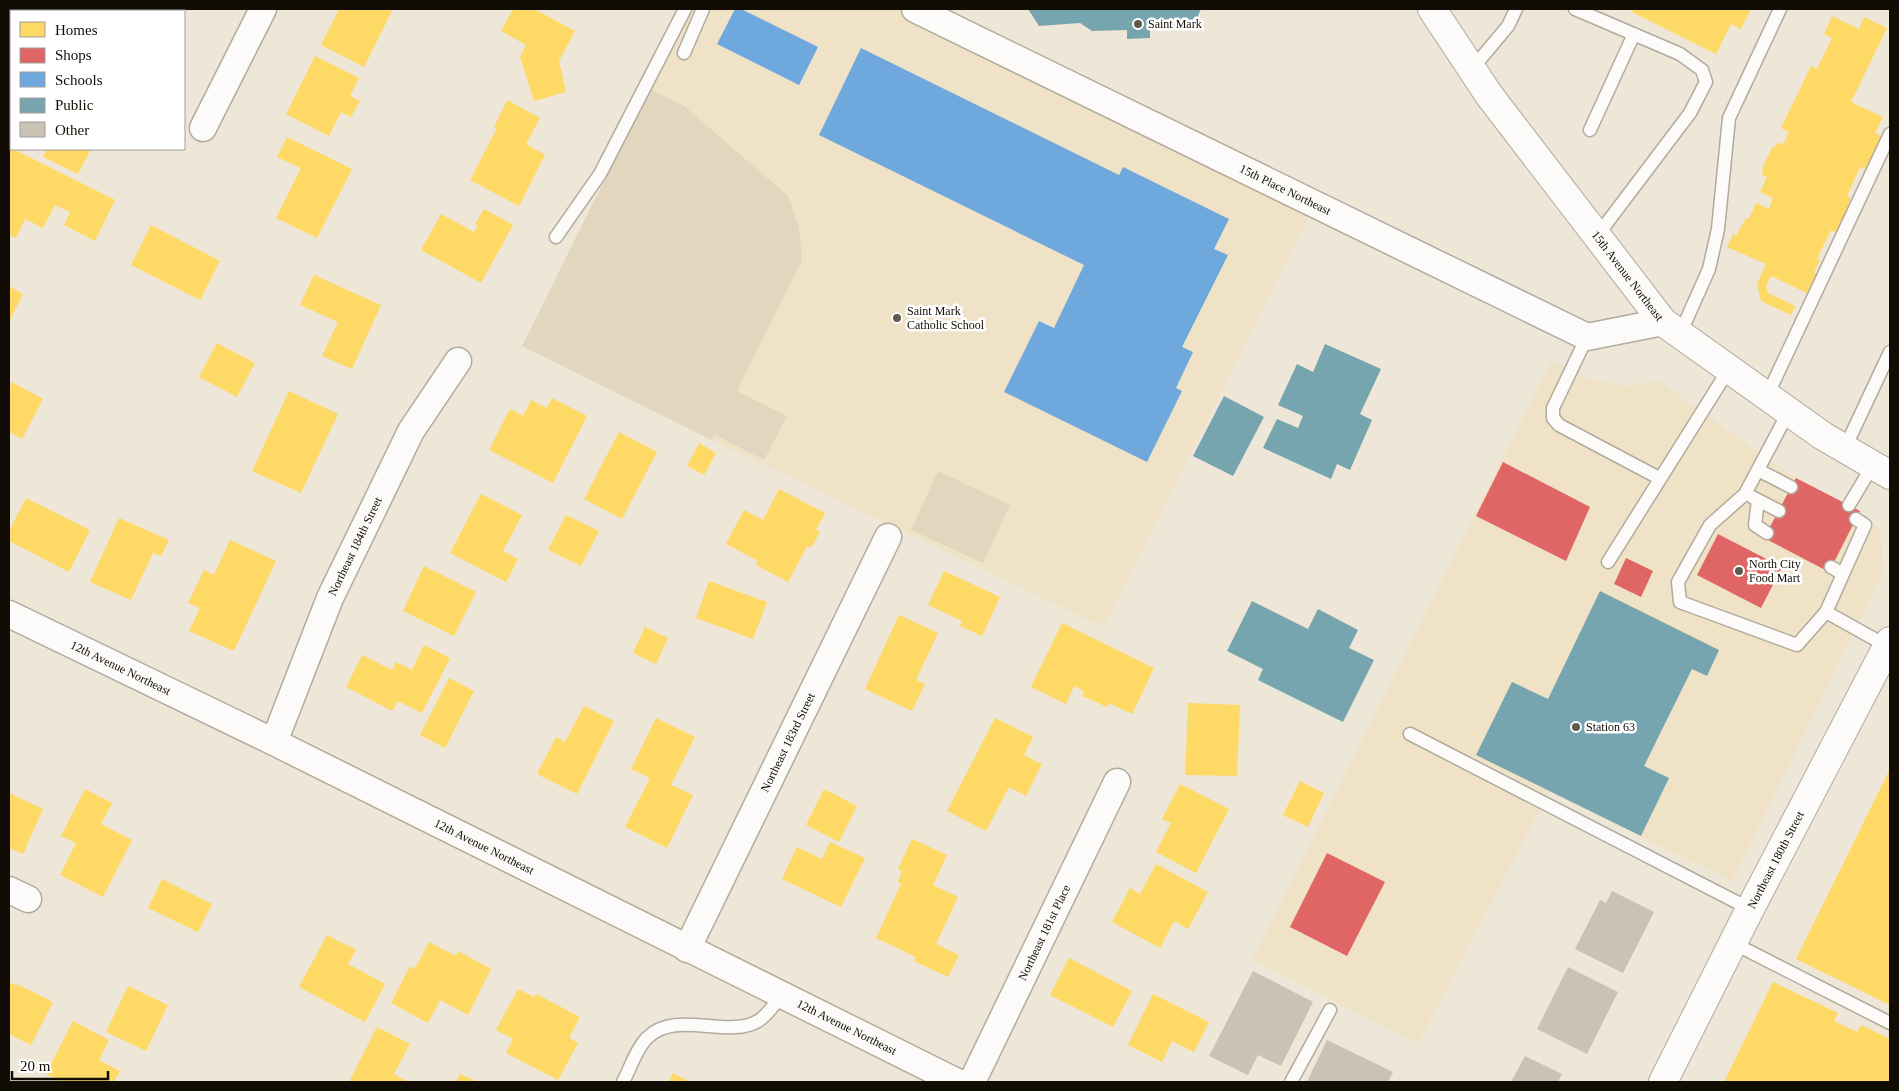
<svg xmlns="http://www.w3.org/2000/svg" width="1899" height="1091" viewBox="0 0 1899 1091" font-family="'Times New Roman',serif">
<style>
.built{fill:#efe2c6}
.green{fill:#e2d6be}
.homes{fill:#ffd966}
.shops{fill:#e06666}
.schools{fill:#6fa8dc}
.public{fill:#76a5af}
.building{fill:#c9c2b5}
.lines{fill:none;stroke-linecap:round;stroke-linejoin:round}
.lane-casing{stroke:#b1ab9e;stroke-width:15}
.street-casing{stroke:#b1ab9e;stroke-width:29}
.secondary-casing{stroke:#b1ab9e;stroke-width:30}
.lane{stroke:#fcfbf9;stroke-width:12}
.street{stroke:#fcfbf9;stroke-width:26}
.secondary{stroke:#fcfbf9;stroke-width:28}
.poi-dot{fill:#5f594e;stroke:#fff;stroke-width:2}
.labels{text-anchor:middle;dominant-baseline:central;stroke-width:5;stroke-linejoin:round;paint-order:stroke}
.poi-label{font-size:12px;fill:#120d04;stroke:#fff;text-anchor:start}
.street-label{font-size:12px;fill:#120d04;stroke:#fff}
</style>
<rect width="100%" height="100%" fill="#eee6d6"/>
<!-- built -->
<path class="built" d="M690,9h226l399,195 -211,423 -392,-187 -190,-94z
M1551,361l39,18 35,7 34,-5 121,87 60,35 40,27 4,41 -152,310 -183,-90 -131,253 -166,-84z"/>
<!-- green -->
<path class="green" d="M650,89l34,17 104,90 11,32 3,32 -65,131 50,25 -23,44 -49,-25 -3,5 -190,-94z
M938,471l72,34 -27,58 -72,-33z"/>
<!-- homes -->
<path class="homes" d="M112,9h57l-2,2h-56z
M339,9h54l-29,58 -43,-22z
M513,9h21l41,22 -16,30 7,31 -32,9 -14,-44 6,-12 -25,-14z
M1633,9h118l-10,20 -10,-5 -15,30 -84,-42z
M1832,16l27,13 5,-12 23,11 -36,74 32,15 -8,16 6,3 -2,5 3,1 -12,23 -2,-1 -3,5 -5,-2 -13,29 4,2 -3,6 4,2 -11,22 -3,-1 -2,6 -5,-3 -14,29 3,1 -6,13 3,1 -3,6 3,2 -6,13 -40,-19 -5,10 2,7 27,13 -4,9 -30,-14 -4,-17 9,-20 -39,-17 6,-13 3,2 10,-18 3,1 7,-16 13,6 4,-11 -13,-6 7,-15 -5,-2 1,-9 10,-20 2,1 3,-5 5,3 6,-13 -8,-4 30,-62 6,3 15,-31 -8,-4z
M315,56l44,22 -9,18 10,5 -9,16 -10,-5 -12,24 -43,-22z
M507,100l33,18 -14,26 19,11 -26,51 -49,-26 27,-52 -3,-1z
M287,137l65,32 -35,69 -41,-20 25,-50 -24,-11z
M9,147l106,53 -20,41 -31,-16 6,-13 -15,-7 -12,23 -18,-9 -9,19 -7,-3z
M47,149h44l-13,25 -35,-17z
M484,209l29,16 -32,58 -60,-33 20,-36 33,18 4,-6 -3,-2z
M151,225l69,36 -20,39 -69,-35z
M314,275l67,30 -29,64 -30,-13 16,-34 -38,-17z
M9,286l14,8 -14,28z
M217,343l38,20 -18,34 -38,-20z
M12,382l31,17 -21,40 -13,-7v-43z
M289,391l49,23 -37,79 -49,-22z
M552,398l35,18 -34,67 -64,-33 21,-41 13,7 8,-16 16,8z
M619,432l38,20 -35,67 -38,-20z
M699,443l17,10 -12,22 -17,-9z
M779,489l46,24 -9,17 4,2 -9,16 -4,-2 -19,36 -32,-17 2,-4 -32,-17 18,-34 19,10z
M481,494l41,21 -19,36 15,8 -12,23 -56,-29z
M26,498l64,32 -21,42 -60,-31v-10z
M566,515l33,16 -18,35 -33,-16z
M119,518l50,22 -8,16 -8,-3 -22,47 -41,-18z
M230,540l46,21 -42,90 -45,-20 11,-23 -12,-5 16,-33 10,5z
M424,566l52,26 -22,44 -51,-25z
M944,571l56,26 -18,39 -22,-10 2,-5 -34,-16z
M709,581l58,21 -14,37 -57,-21z
M899,615l39,18 -22,47 9,4 -13,27 -47,-22z
M1062,623l92,45 -22,46 -23,-11 -2,4 -25,-11 2,-5 -10,-5 -8,18 -35,-17z
M645,627l23,11 -12,26 -23,-11z
M424,645l26,13 -28,55 -24,-12 -6,10 -46,-24 16,-32 30,15 4,-8 16,8z
M449,678l25,13 -29,57 -25,-13z
M1188,703l52,2 -3,71 -52,-1z
M584,706l30,15 -37,73 -40,-20 19,-37 9,5z
M656,718l39,19 -24,48 22,10 -26,53 -42,-21 25,-49 -19,-9z
M995,718l38,19 -9,18 18,9 -16,32 -17,-9 -23,44 -39,-20z
M1890,769v236l-94,-46z
M1300,781l24,12 -16,34 -25,-12z
M1180,784l49,25 -33,64 -40,-21 15,-29 -9,-4z
M85,789l27,14 -11,21 31,16 -29,57 -43,-22 16,-32 -15,-7z
M824,789l33,17 -18,36 -33,-17z
M9,793l34,16 -20,45 -14,-6z
M912,839l35,16 -14,30 25,12 -22,47 23,11 -11,22 -34,-16 2,-4 -40,-19 25,-54 -3,-2 4,-11 -4,-2z
M830,842l35,16 -24,49 -59,-28 15,-32 25,12z
M1156,864l52,28 -20,37 -14,-8 -14,27 -48,-26 18,-34 10,6z
M162,879l50,25 -14,28 -50,-24z
M327,935l29,15 -8,14 37,20 -20,38 -66,-35z
M429,942l27,14 2,-5 33,18 -23,46 -28,-15 -12,23 -37,-20 19,-37 5,3z
M1069,958l63,33 -19,36 -63,-32z
M9,982l8,4v-2l36,18 -22,43 -22,-11z
M1773,982l65,31 -4,8 23,11 4,-7 29,14v43h-166z
M128,986l40,19 -22,46 -40,-19z
M518,989l16,8 2,-3 44,23 -11,21 9,5 -20,37 -52,-27 7,-14 -17,-9z
M1153,994l56,28 -15,30 -22,-11 -10,21 -34,-17z
M73,1021l36,19 -10,20 21,11 -6,11h-52l-16,-8z
M377,1027l33,17 -16,30 14,8h-59z
M673,1073l17,9h-22z
M460,1074l18,8h-22z"/>
<!-- shops -->
<path class="shops" d="M1503,462l87,45 -24,54 -90,-45z
M1796,478l64,33 -31,61 -65,-34z
M1718,534l64,33 -21,41 -64,-33z
M1626,558l27,13 -12,26 -27,-13z
M1327,853l58,29 -38,74 -57,-29z"/>
<!-- schools -->
<path class="schools" d="M735,9h6l77,38 -19,38 -82,-41z
M861,48l258,127 4,-8 106,52 -15,30 14,6 -46,92 11,5 -17,36 6,3 -35,71 -143,-70 35,-71 15,7 30,-63 -265,-130z"/>
<!-- public -->
<path class="public" d="M1028,9h173l-9,20h-42v9l-23,1v-9l-35,1 -12,-8 -41,3z
M1325,344l56,25 -21,45 12,6 -22,50 -13,-6 -6,15 -68,-31 14,-29 21,9 5,-12 -25,-11 19,-41 16,8z
M1224,396l40,21 -31,59 -40,-20z
M1600,591l119,59 -12,26 -15,-7 -48,97 25,12 -28,58 -165,-81 36,-73 36,17z
M1252,601l56,28 10,-20 40,21 -9,18 25,12 -31,62 -85,-42 5,-11 -36,-18z"/>
<!-- building -->
<path class="building" d="M1612,891l42,21 -31,61 -48,-24 25,-49 6,3z
M1568,967l50,25 -31,62 -50,-25z
M1253,971l60,31 -32,64 -23,-11 -10,20 -39,-19z
M1327,1040l66,32 -5,10h-81z
M1525,1056l37,18 -4,8h-47z"/>
<g class="lines">
<!-- lane casing -->
<g class="lane-casing">
<path id="lane" d="M1575,9l105,45 22,16 4,12 -16,31 -93,123
M684,53l19,-44
M1472,69l36,-43 8,-17
M1590,130l44,-96
M556,237l44,-63 85,-165
M1680,334l29,-65 9,-40 11,-111 51,-109
M1587,337l-34,71v10l6,7 100,53
M1767,396l123,-262
M1789,411l-44,83 -35,31 -32,57 2,20 117,43 29,-33 61,34
M1845,448l45,-96
M1758,470l33,17
M1752,497l27,14
M1758,500l-3,25 12,8
M1849,505l24,-40
M1608,562l121,-193
M1831,567l12,7
M1826,612l39,-87 -9,-6
M1410,734l340,175
M1733,943l157,80
M623,1082c7,-13 13,-33 24,-44 28,-29 81,1 111,-17 9,-5 17,-18 24,-26
M1291,1082l39,-72"/>
</g>
<!-- street casing -->
<g class="street-casing">
<g id="street">
<path id="s1" d="M915,9l672,328 76,-15"/>
<path d="M203,128l60,-119"/>
<path id="s2" d="M9,614l265,128 683,340"/>
<path id="s3" d="M274,742l56,-144 81,-167 47,-70"/>
<path d="M9,890l19,9"/>
<path id="s4" d="M687,949l201,-412"/>
<path id="s5" d="M972,1082l145,-300"/>
</g>
</g>
<!-- secondary casing -->
<g class="secondary-casing">
<g id="secondary">
<path id="s6" d="M1432,9l57,86 174,227 160,114 67,39"/>
<path id="s7" d="M1663,1082l87,-173 140,-268"/>
</g>
</g>
<!-- lane -->
<use href="#lane" class="lane"/>
<!-- street -->
<use href="#street" class="street"/>
<!-- secondary -->
<use href="#secondary" class="secondary"/>
</g>
<!-- markers -->
<g class="poi-dot">
<circle cx="1138" cy="24" r="5"/>
<circle cx="897" cy="318" r="5"/>
<circle cx="1739" cy="571" r="5"/>
<circle cx="1576" cy="727" r="5"/>
</g>
<g class="labels">
<!-- poi labels -->
<g class="poi-label">
<text x="1148" y="24">Saint Mark</text>
<text x="907" y="311">Saint Mark<tspan x="907" dy="14">Catholic School</tspan></text>
<text x="1749" y="564">North City<tspan x="1749" dy="14">Food Mart</tspan></text>
<text x="1586" y="727">Station 63</text>
</g>
<!-- street labels -->
<g class="street-label">
<text stroke="none"><textPath href="#s1" startOffset="412">15th Place Northeast</textPath></text>
<text stroke="none"><textPath href="#s6" startOffset="331">15th Avenue Northeast</textPath></text>
<text stroke="none"><textPath href="#s3" startOffset="212">Northeast 184th Street</textPath></text>
<text stroke="none"><textPath href="#s2" startOffset="124">12th Avenue Northeast</textPath></text>
<text stroke="none"><textPath href="#s4" startOffset="230">Northeast 183rd Street</textPath></text>
<text stroke="none"><textPath href="#s2" startOffset="529">12th Avenue Northeast</textPath></text>
<text stroke="none"><textPath href="#s7" startOffset="249">Northeast 180th Street</textPath></text>
<text stroke="none"><textPath href="#s5" startOffset="166">Northeast 181st Place</textPath></text>
<text stroke="none"><textPath href="#s2" startOffset="934">12th Avenue Northeast</textPath></text>
</g>
</g>
<!-- border -->
<rect width="1899" height="1091" fill="none" stroke="#120d04" stroke-width="20"/>
<!-- legend -->
<rect x="10" y="10" width="175" height="140" fill="#ffffff" stroke="#a09e9b"/>
<rect x="20" y="22" width="25" height="15" fill="#ffd966" stroke="#a09e9b"/>
<text x="55" y="35" font-size="15" fill="#120d04">Homes</text>
<rect x="20" y="48" width="25" height="15" fill="#e06666" stroke="#a09e9b"/>
<text x="55" y="60" font-size="15" fill="#120d04">Shops</text>
<rect x="20" y="72" width="25" height="15" fill="#6fa8dc" stroke="#a09e9b"/>
<text x="55" y="85" font-size="15" fill="#120d04">Schools</text>
<rect x="20" y="98" width="25" height="15" fill="#76a5af" stroke="#a09e9b"/>
<text x="55" y="110" font-size="15" fill="#120d04">Public</text>
<rect x="20" y="122" width="25" height="15" fill="#c9c2b5" stroke="#a09e9b"/>
<text x="55" y="135" font-size="15" fill="#120d04">Other</text>
<!-- scale -->
<path d="M12 1071v8h96v-8" fill="none" stroke="#120d04" stroke-width="2.5"/>
<text x="20" y="1071" font-size="15" fill="#120d04" stroke="#ffffff" stroke-width="4" paint-order="stroke">20 m</text>
</svg>
